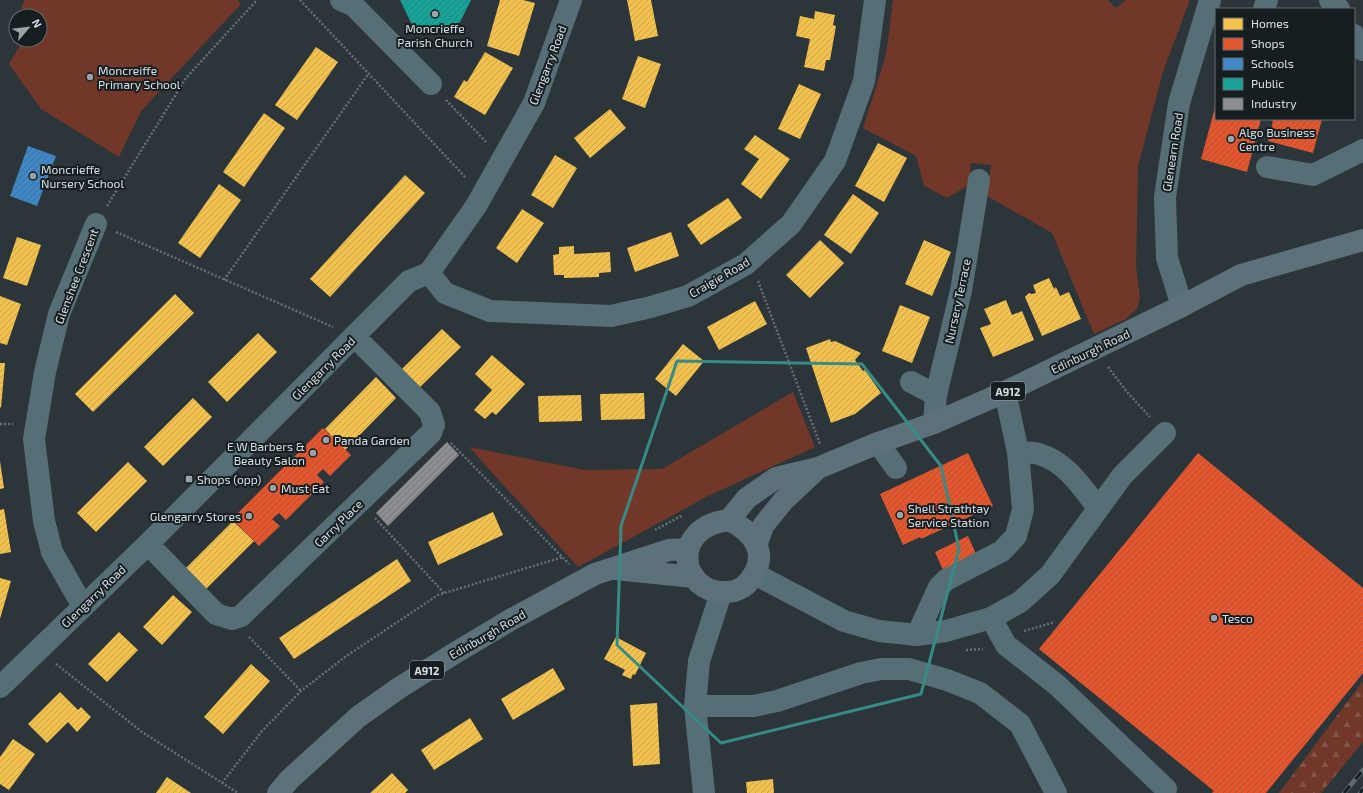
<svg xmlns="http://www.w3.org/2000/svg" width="1363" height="793" viewBox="0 0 1363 793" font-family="'Exo 2',sans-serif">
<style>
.green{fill:#713829}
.forest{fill:url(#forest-firs)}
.homes{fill:url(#homes-hatch)}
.shops{fill:url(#shops-hatch)}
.schools{fill:url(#schools-hatch)}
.public{fill:url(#public-hatch)}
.industry{fill:url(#industry-hatch)}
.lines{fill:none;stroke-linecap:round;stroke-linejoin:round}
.path{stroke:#627278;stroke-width:2.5;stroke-dasharray:2 2;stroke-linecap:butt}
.minor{stroke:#566f77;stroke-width:22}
.major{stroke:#5c7179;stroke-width:22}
.rail-casing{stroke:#5c6c71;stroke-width:4.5}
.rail{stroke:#161e21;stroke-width:3;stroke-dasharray:9;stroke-linecap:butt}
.marked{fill:none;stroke:#378b86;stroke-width:3;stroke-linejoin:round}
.poi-dot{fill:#9aa4a8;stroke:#161e21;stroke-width:1.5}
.labels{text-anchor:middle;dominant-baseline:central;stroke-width:4;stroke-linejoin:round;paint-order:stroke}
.shield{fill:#161e21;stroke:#9ca6aa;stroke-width:1}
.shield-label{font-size:11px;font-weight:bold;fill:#d6e0e4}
.poi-label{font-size:12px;fill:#d6e0e4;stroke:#161e21;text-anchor:start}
.street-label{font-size:12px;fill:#d6e0e4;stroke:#161e21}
</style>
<defs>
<pattern id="forest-firs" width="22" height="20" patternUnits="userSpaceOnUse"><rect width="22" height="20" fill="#713829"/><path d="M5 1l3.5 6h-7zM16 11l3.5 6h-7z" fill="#845448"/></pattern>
<pattern id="homes-hatch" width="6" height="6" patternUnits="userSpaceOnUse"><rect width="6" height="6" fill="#f2c14e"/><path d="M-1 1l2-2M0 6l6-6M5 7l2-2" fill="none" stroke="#c6a24c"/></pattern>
<pattern id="shops-hatch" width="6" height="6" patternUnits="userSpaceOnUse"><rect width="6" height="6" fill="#e4572e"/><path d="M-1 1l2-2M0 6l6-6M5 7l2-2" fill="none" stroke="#b35135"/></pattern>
<pattern id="schools-hatch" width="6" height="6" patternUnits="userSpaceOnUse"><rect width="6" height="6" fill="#3f88c5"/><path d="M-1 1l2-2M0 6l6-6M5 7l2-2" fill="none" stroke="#3f7098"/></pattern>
<pattern id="public-hatch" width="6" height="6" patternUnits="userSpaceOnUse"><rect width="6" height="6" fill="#17a398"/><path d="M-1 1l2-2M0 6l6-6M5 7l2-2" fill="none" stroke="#23867f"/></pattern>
<pattern id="industry-hatch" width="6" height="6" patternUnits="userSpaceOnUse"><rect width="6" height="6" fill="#8d8d92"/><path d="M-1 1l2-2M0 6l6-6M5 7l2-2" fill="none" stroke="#76777b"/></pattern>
</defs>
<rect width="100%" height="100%" fill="#2c3539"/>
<!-- green -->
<path class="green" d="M25,0h213l3,4 -100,107 -22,46 -78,-48 -32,-45 14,-24h17v-24h-8l-11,-9z
M893,0h215l8,8 10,-8h64l-27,72 -25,94 -2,100 4,32 -3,11 -11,10 -32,15 -42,-101 -65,-37 4,-31 -20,-2 -2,22 -22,13 -23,-12 -8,-30 -53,-28 23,-73z
M793,392l22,55 -107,49 -130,71 -109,-120 116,23 77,-1z"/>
<!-- forest -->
<path class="forest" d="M1363,681v61l-42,51h-42z"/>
<!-- homes -->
<path class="homes" d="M500,0h23l12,3 -16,53 -32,-10z
M627,0h24l7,36 -23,5z
M815,11l20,4 -2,10 3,1 -6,34h-4l-2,11 -20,-4 6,-28 -14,-3 4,-20 14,3z
M316,47l22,15 -41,58 -22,-15z
M485,52l28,16 -28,47 -31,-18 10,-17 3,2z
M638,56l23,8 -16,44 -23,-9z
M799,84l22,10 -21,45 -22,-10z
M610,109l16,19 -36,30 -16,-20z
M264,113l21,15 -41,59 -21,-15z
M755,135l35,24 -29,40 -20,-15 18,-25 -15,-10z
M878,143l29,15 -23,44 -29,-16z
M555,155l22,13 -24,40 -22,-13z
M405,175l20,18 -95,104 -20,-18z
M219,184l22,16 -41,58 -22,-15z
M853,194l26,19 -28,41 -27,-19z
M728,198l14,20 -41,27 -14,-20z
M522,209l22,14 -27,40 -21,-15z
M671,232l8,24 -44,16 -8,-24z
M17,237l24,8 -14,41 -24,-8z
M820,240l24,23 -34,35 -24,-23z
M924,240l27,12 -19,44 -27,-12z
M574,246v8l36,-2 1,20 -12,1v4l-35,1v-3h-10l-1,-20 6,-1v-7z
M1049,278l5,11 2,-2 4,9 9,-4 12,27 -39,17 -17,-39 4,-4 3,1 4,-1 -3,-8z
M175,294l19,19 -101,99 -18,-18z
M0,296l21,8 -14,41 -7,-2z
M1006,300l6,15 10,-4 12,29 -41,17 -13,-29 11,-4 -7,-15z
M755,301l12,23 -48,26 -12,-23z
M900,305l30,12 -18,46 -30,-12z
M442,329l19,18 -42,41 -18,-18z
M258,333l19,19 -50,50 -19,-20z
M830,339l1,3 4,-1 26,12 -6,7 8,11 2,-1 16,23 -26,21 -24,9 -25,-75z
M683,344l21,17 -28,35 -21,-17z
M492,355l33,29 -29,31 -4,-3 -7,7 -11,-9 18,-20 -17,-16z
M0,363h5l-4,45 -1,-1z
M376,377l20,21 -51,52 -20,-21z
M644,393l1,26 -44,1 -1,-26z
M581,395l1,26 -43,1 -1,-26z
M193,398l19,19 -49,49 -19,-19z
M0,461l4,27 -4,1z
M128,462l19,19 -51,51 -19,-19z
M4,509l7,43 -11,2v-44z
M493,512l10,23 -65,30 -10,-23z
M233,521l21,20 -52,52 -20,-21z
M397,559l14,22 -117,78 -15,-21z
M0,578l11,3 -11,38z
M173,595l19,17 -30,33 -19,-18z
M119,632l19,18 -31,32 -19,-18z
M616,637l30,16 -11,22 -2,-1 -2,5 -9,-4 3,-5 -21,-11z
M251,664l19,17 -47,53 -19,-17z
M553,668l12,21 -52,31 -12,-21z
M60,692l18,18 3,-3 10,10 -14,15 -9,-10 -21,21 -19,-19z
M657,703l3,61 -27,2 -3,-61z
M470,718l13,21 -49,31 -13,-20z
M13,739l22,15 -26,36 -9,-6v-27z
M392,773l16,17 -3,3h-35z
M167,777l24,16h-35z
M773,779l1,14h-27l-1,-11z"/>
<!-- shops -->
<path class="shops" d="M1216,104v15h45l-14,53 -46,-13z
M1269,119h53l-9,34 -45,-12 5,-20z
M323,428l28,27 -21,21 -7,-7 -6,6 7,7 -38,38 -7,-7 -7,6 8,7 -21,20 -27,-27z
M968,453l25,53 -72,33 -1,-2 -17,8 -23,-51z
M1198,453l165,135v85l-97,120h-54l2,-2 -175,-142z
M968,536l8,18 -33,16 -8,-18z"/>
<!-- schools -->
<path class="schools" d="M28,146l28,10 -19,50 -27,-10z"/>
<!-- public -->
<path class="public" d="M400,0h71l-14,28 -43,1z"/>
<!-- industry -->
<path class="industry" d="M447,442l12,13 -71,71 -12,-13z"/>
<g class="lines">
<!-- path -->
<path class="path" d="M300,0l166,178
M446,100l41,43
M107,206l79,-128 71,-78
M116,232l217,95
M224,280l145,-207
M758,281l62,163
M1108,367l19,25 23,25
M0,424h13
M451,443l118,121
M375,518l69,75
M655,530l28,-15
M1024,631l31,-9
M249,637l52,54
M966,650l17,-1
M56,664l86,68 96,61
M222,783l40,-52 39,-40 44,-34 93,-62 125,-38"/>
<!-- minor -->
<path class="minor" d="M341,0l12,5 78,79
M1330,0l9,9
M1264,9l3,-9
M1354,35l9,15
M1267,167l46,8 50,-25
M429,273l16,20 45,18 121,5 40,-9 37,-11 58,-32 45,-40 44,-63 29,-80 11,-81
M1182,306l-15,-48 -2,-61 14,-94 31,-103
M911,382l25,13
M934,423l2,-28 25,-104 18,-111
M878,443l18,25
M1018,452c6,0 15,0 21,2 27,8 43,33 59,54
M148,544l68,70 16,5 9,-3 190,-183 3,-8 -4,-13 -76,-76
M755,574l89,47 35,10 38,4 29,-4 45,-13 29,-16 30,-27 72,-99 43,-43
M84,604l-7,-8 -25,-44 -8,-31 -10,-82 11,-67 14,-58 37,-90
M991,618l15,27 51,40 109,104
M917,635l22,-48 7,-7 56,-29 14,-15 7,-27 -5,-57 -13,-60
M0,687l148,-143 261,-263 20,-8 47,-67 58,-103 37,-103
M695,706h58l24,-5 84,-28 20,-4h28l38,11 33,13 40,31 36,69
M704,793l-9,-87 4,-45 22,-68"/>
<!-- major -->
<path class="major" d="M729,520l18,-22 29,-20 42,-10 60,-25 56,-20 71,-31 177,-86 59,-31 122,-35
M729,520c25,12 41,34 21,60 -5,7 -14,12 -23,12 -47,3 -59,-65 2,-72z
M757,543l6,-17 20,-25 34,-32
M615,569l79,8
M278,793l11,-13 69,-63 41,-29 56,-35 57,-34 83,-45 74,-24 19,-1"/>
<!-- rail casing -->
<g class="rail-casing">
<path id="rail" d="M1344,793l19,-23
M1360,793l3,-4"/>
</g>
<!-- rail -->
<use href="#rail" class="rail"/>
</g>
<!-- marked area -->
<path class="marked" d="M677,361l185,3 79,102 18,83 -38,145 -200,49 -104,-98 4,-119z"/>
<!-- markers -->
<g class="poi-dot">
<circle cx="435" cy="14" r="4"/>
<circle cx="90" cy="77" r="4"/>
<circle cx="1231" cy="139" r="4"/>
<circle cx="33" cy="176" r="4"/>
<circle cx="326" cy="440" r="4"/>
<circle cx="313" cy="453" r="4"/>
<rect x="185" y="475" width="8" height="8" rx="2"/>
<circle cx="273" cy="488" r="4"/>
<circle cx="900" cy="515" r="4"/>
<circle cx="249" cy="516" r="4"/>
<circle cx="1214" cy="618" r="4"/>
</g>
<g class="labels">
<!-- shield labels -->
<g class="shield">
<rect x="991" y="382" width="34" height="18" rx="3"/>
<rect x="410" y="661" width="34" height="18" rx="3"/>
</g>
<g class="shield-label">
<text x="1008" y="391">A912</text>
<text x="427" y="670">A912</text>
</g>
<!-- poi labels -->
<g class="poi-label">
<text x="435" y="28" text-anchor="middle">Moncrieffe<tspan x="435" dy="14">Parish Church</tspan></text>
<text x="98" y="70">Moncreiffe<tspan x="98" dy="14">Primary School</tspan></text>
<text x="1239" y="132">Algo Business<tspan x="1239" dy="14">Centre</tspan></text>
<text x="41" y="169">Moncrieffe<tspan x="41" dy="14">Nursery School</tspan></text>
<text x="334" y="440">Panda Garden</text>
<text x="305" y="446" text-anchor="end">E W Barbers &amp;<tspan x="305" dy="14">Beauty Salon</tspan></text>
<text x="197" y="479">Shops (opp)</text>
<text x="281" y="488">Must Eat</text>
<text x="908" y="508">Shell Strathtay<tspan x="908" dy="14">Service Station</tspan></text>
<text x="241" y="516" text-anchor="end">Glengarry Stores</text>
<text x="1222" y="618">Tesco</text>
</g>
<!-- street labels -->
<g class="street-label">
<text transform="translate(547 65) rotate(-69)">Glengarry Road</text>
<text transform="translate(1172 152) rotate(-81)">Glenearn Road</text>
<text transform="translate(76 276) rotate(-69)">Glenshee Crescent</text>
<text transform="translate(719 277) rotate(-30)">Craigie Road</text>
<text transform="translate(957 301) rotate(-78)">Nursery Terrace</text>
<text transform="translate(1090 351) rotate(-26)">Edinburgh Road</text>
<text transform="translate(323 368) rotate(-45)">Glengarry Road</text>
<text transform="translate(338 523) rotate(-44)">Garry Place</text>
<text transform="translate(93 596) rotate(-44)">Glengarry Road</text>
<text transform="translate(487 634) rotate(-30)">Edinburgh Road</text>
</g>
</g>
<!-- legend -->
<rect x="1215" y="8" width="140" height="112" fill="#161e21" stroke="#636c6f"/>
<rect x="1223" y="18" width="20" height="12" fill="#f2c14e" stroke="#636c6f"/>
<text x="1251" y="28" font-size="12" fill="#d6e0e4">Homes</text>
<rect x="1223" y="38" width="20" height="12" fill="#e4572e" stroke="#636c6f"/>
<text x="1251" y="48" font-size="12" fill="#d6e0e4">Shops</text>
<rect x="1223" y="58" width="20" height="12" fill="#3f88c5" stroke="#636c6f"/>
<text x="1251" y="68" font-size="12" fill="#d6e0e4">Schools</text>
<rect x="1223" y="78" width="20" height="12" fill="#17a398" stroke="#636c6f"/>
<text x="1251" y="88" font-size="12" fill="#d6e0e4">Public</text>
<rect x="1223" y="98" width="20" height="12" fill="#8d8d92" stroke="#636c6f"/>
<text x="1251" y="108" font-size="12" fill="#d6e0e4">Industry</text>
<!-- north arrow -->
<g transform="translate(28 28) rotate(62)"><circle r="19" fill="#161e21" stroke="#636c6f"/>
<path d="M0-3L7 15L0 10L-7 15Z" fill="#9aa4a8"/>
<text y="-6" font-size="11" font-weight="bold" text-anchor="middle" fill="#d6e0e4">N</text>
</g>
</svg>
